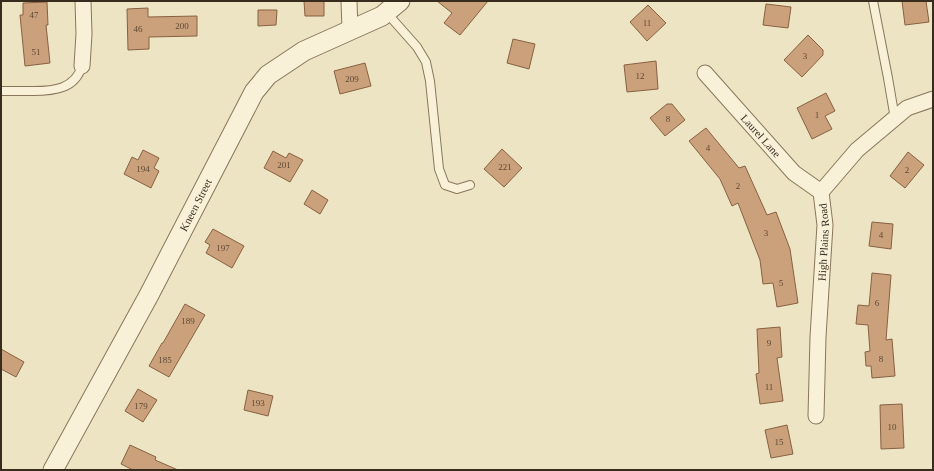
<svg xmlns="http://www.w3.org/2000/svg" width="934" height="471" viewBox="0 0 934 471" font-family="'Times New Roman',serif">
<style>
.building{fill:#cba17b;stroke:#876141}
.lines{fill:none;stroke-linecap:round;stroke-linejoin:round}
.service-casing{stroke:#88765b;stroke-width:10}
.minor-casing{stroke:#88765b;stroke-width:17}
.tertiary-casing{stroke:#88765b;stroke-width:21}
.service{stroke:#f8f0d7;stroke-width:8}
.minor{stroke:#f8f0d7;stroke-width:15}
.tertiary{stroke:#f8f0d7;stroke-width:19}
.labels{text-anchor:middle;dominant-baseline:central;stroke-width:3;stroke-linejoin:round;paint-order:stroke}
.number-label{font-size:9px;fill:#5d4936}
.street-label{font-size:11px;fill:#382c1f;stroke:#f5edd4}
</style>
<rect width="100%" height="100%" fill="#ede4c4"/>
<!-- building -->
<path class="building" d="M304,1h20v15h-19z
M437,1h51l-28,34 -16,-12 8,-10z
M902,1h24l3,21 -24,3z
M47,2l1,23h-2l4,38 -25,3 -5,-51h3v-12z
M766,4l25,3 -3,21 -25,-3z
M648,5l18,18 -19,18 -17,-19z
M148,8v9l49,-1v20l-48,1v12l-21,1 -1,-41z
M258,10h19l-1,15 -18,1z
M808,35l15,15v5l-21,22 -18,-17z
M513,39l22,5 -6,25 -22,-6z
M656,61l2,28 -31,3 -3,-27z
M365,63l6,23 -31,8 -6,-23z
M826,93l9,18 -10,5 7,13 -20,10 -15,-31z
M667,104h5l13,16 -20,16 -15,-18z
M706,128l33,40 6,-2 22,49 9,-3 14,37 8,54 -21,4 -4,-24 -10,1 -3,-24 -22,-57 -6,3 -12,-27 -31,-38z
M502,149l20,19 -18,19 -20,-18z
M143,150l16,8 -5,10 5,3 -8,17 -27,-14 8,-17 6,3z
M273,151l13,7 3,-5 14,7 -13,22 -26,-14z
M908,152l16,13 -19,23 -15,-12z
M312,190l16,10 -8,14 -16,-10z
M872,222l21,2 -2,25 -22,-3z
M213,229l31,17 -12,22 -26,-15 4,-8 -5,-3z
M872,273l19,2 -5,65 6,-1 3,37 -23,2 -1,-12h-5l-1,-14 5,-1 -2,-26 -12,-1 2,-19 11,1z
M185,304l20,11 -36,62 -20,-11 13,-23h1z
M780,327l2,30 -5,1 6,43 -23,3 -4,-30 3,-1 -2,-44z
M1,349l23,13 -8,15 -15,-8z
M138,389l19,11 -14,22 -18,-11z
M248,390l25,6 -5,20 -24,-6z
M902,404l2,44 -23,1 -1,-44z
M787,425l6,29 -22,4 -6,-28z
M130,445l26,12 -1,3 23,10h-45l-12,-6z"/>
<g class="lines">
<!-- service casing -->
<g class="service-casing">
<path id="service" d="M873,1l15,77 7,41
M386,12l31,35 9,15 4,19 9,88 6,16 12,4 13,-4
M1,91c11,0 21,0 32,0 21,0 42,-2 49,-25"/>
</g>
<!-- minor casing -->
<g class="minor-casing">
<g id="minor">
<path d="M349,1l1,29"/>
<path d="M82,66l2,-32 -1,-33"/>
<path id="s1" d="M705,73l89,100 27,19"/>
<path id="s2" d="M816,416l2,-79 7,-112 -4,-33 36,-42 50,-42 26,-9"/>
</g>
</g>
<!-- tertiary casing -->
<g class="tertiary-casing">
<g id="tertiary">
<path id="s3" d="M53,470l96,-175 105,-203 14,-17 36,-24 78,-35 18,-15"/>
</g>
</g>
<!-- service -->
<use href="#service" class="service"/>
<!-- minor -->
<use href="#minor" class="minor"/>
<!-- tertiary -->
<use href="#tertiary" class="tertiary"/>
</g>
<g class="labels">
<!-- number labels -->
<g class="number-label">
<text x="34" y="15">47</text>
<text x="647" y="23">11</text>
<text x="182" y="26">200</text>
<text x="138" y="29">46</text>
<text x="36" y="52">51</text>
<text x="805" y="56">3</text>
<text x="640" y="76">12</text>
<text x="352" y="79">209</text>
<text x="817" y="115">1</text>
<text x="668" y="119">8</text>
<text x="708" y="148">4</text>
<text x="284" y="165">201</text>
<text x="505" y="167">221</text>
<text x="143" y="169">194</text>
<text x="907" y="170">2</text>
<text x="738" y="186">2</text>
<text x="766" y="233">3</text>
<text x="881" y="235">4</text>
<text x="223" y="248">197</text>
<text x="781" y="283">5</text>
<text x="877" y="303">6</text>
<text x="188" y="321">189</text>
<text x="769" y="343">9</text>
<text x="881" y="359">8</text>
<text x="165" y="360">185</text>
<text x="769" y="387">11</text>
<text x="258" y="403">193</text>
<text x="141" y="406">179</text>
<text x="892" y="427">10</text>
<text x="779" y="442">15</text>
</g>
<!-- street labels -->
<g class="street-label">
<text stroke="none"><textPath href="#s1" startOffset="84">Laurel Lane</textPath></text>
<text stroke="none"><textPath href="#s3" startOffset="301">Kneen Street</textPath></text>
<text stroke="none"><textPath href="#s2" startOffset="174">High Plains Road</textPath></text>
</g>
</g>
<!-- border -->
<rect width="934" height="471" fill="none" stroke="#382c1f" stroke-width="4"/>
</svg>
